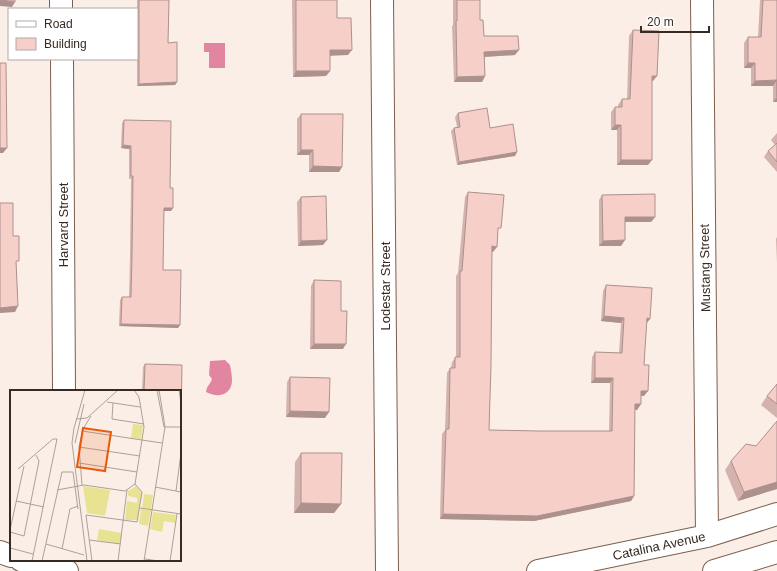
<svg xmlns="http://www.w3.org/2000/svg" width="777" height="571" viewBox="0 0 777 571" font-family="Helvetica,sans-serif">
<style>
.water{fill:#e185a0}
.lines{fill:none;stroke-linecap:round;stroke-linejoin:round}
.minor-casing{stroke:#7b5f4e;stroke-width:24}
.primary-casing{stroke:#7b5f4e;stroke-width:24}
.minor{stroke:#fff;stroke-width:22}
.primary{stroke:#fff;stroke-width:22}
.wall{fill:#d4b2ad}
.shaded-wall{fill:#ac918d}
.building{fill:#f6cfc9;stroke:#ac918d}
.labels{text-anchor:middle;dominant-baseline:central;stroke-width:3;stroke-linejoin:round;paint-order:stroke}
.street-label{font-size:13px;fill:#362a22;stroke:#fff}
.inset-road{fill:none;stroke:#aca098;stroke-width:1}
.view{fill:#e8590c;fill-opacity:0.15;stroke:#e8590c;stroke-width:2}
.inset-edge{fill:none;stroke:#362a22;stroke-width:2}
</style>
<rect width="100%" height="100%" fill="#fbeee6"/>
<!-- water -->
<path class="water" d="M204,43h21v25h-16v-16h-5z
M225,360l5,5c1,5 2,11 2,16 -1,15 -15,17 -26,11 1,-7 4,-7 6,-13l-3,-4 1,-14z"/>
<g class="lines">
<!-- minor casing -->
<g class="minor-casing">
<path id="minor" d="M61,0v9
M382,0l5,571
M702,0l5,536
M62,59l2,332
M0,552l11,4
M21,560l7,3 39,8
M538,571l169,-35 70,-22"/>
</g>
<!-- primary casing -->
<g class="primary-casing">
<path id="primary" d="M714,571l63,-19"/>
</g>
<!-- minor -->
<use href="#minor" class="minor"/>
<!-- primary -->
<use href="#primary" class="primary"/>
</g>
<!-- wall -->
<path class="wall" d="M137,0h32l-1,43 9,39 -2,3 -38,1z
M292,0h45v18l11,37h-18v16l-4,5 -33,1z
M453,0h27v20l4,16 31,19 -30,2v19l-3,6h-28l-2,-56 1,-1z
M760,0h17v102h-4v-16h-22v-18h-7v-25l4,-6h10z
M633,30l20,51h-1l-4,84h-31v-35h-6v-18l4,-5h3v-2l4,-6h5l2,-63z
M458,113l32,15 27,24 -2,4 -58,9 -6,-34 3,-3 3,-1 -2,-10z
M301,114l41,53 -3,5h-30v-17h-12v-36z
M124,120l46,68 3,20 -2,3h-7l-1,59 17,55 -2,3 -59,-2 1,-26 2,-3h7l1,-41 1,-77h-2v-30l-8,-1 1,-25z
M777,133v39l-13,-15 4,-6 7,-6 -4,-5z
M468,192l30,41 -5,19h-1l-3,178 50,1h70l1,-48h-19l1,-26 3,-5 24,1 2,-30 -20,-2 2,-30 3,-6 40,38 -2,42v31h-3v8l-4,6h-2l-1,86 -3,5 -97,20 -94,-2 2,-85 3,-4 2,-57 3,-5h1l1,-6 4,-5v-81l2,-3 7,-76z
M602,195l53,22 -4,5h-26l-4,24h-22v-46z
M301,197l22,48 -25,1 -1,-44z
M777,237v25l-1,-23z
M314,280l27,31 2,38h-33l1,-63z
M145,364l37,1 -1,51 -1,1v-26h-38l1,-24z
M290,377l35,41 -39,-1 1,-35z
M777,384v34l-16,-13 6,-9z
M756,446l21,43 -39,12 -13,-31 6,-9z
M301,453l40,51 -7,9h-40l1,-51z"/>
<!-- shaded-wall -->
<path class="shaded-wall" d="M0,0l15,2 -3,5 -12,-1z
M330,50h22l-4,5 -22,1z
M519,50l-4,5 -34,2 3,-5z
M748,63h7l-4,5h-7z
M296,71h34l-4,5 -33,1z
M485,76l-3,6h-28l3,-5z
M652,76h5l-4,5h-5z
M777,80l-4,6h-22l4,-5z
M177,82l-2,3 -38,1 2,-2z
M777,97v5h-4z
M615,125h6l-4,5h-6z
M123,145l8,1 -2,3 -8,-1z
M0,148h7l-4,5h-3z
M301,150h12l-4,5h-12z
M517,152l-2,4 -58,9 2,-3z
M621,160h31l-4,5h-31z
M313,166l29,1 -3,5h-30z
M164,208h9l-2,3h-9z
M625,217h30l-4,5h-30z
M327,240l-4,5 -25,1 3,-5z
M625,240l-4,6h-22l4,-5z
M492,246l5,1 -4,5h-5z
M18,306l-3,6 -15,1v-5z
M604,316l20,2 -3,5 -20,-2z
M647,318l3,1 -4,5z
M121,324l59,1 -2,3 -59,-2z
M314,344h32l-3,5h-33z
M595,378h18l-3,5h-19z
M641,391h7l-4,5h-7z
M635,404h6l-4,6 -5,-1z
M290,411l39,1 -4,6 -39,-1z
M777,482v7l-39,12 6,-9z
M634,496l-3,5 -97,20 -94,-2 3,-5z
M301,503l40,1 -7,9h-40z"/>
<!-- building -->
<path class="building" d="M0,0h15v2z
M139,0h30l-1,43 9,-1v40l-38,2z
M296,0h41v18h14l1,32h-22v21h-34z
M457,0h23v20h3l1,16h34l1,14 -35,2 1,24 -28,1 -1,-56h1z
M763,0h14v97v-17l-22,1v-18h-7v-26h13z
M633,30l26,1 -2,45h-5v84h-31v-35h-6v-18h7v-8h8z
M0,63h6l1,85h-7z
M487,108l3,20 23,-4 4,28 -58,10 -5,-34 6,-1 -2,-14z
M301,114h42l-1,53 -29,-1v-16h-12z
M124,120l47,1 -1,67h3v20h-9l-1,62h18l-1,55 -59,-1 1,-27h9l1,-43 1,-78h-2v-30l-8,-1z
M777,143v19l-9,-11z
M468,192l36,3 -2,23 -1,10h-3l-1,19 -5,-1 -1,119 -2,65 50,1h73l1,-53h-18v-26l27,1 2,-35 -20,-2 2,-31 46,3 -2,31 -3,-1 -3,47h5l-1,26h-7v13h-6l-1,92 -97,20 -94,-2 3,-85h3l1,-61h5v-11h5v-86h2z
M655,194v23h-30v23l-22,1 -1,-46z
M326,196l1,44 -26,1v-44z
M0,203h13v33h6v25h-3l2,45 -18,2z
M314,280l27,1v30h6l-1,33h-32z
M145,364l37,1 -1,51h-1v-25h-36z
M290,377l40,1 -1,34 -39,-1z
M777,384v20l-10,-8z
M777,421v61l-33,10 -13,-31 15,-17 10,2z
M301,453h41l-1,51 -40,-1z"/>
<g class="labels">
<!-- street labels -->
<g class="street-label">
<text transform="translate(63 225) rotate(-90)">Harvard Street</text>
<text transform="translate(705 268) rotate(-91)">Mustang Street</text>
<text transform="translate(385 286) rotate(-90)">Lodestar Street</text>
<text transform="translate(659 546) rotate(-12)">Catalina Avenue</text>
</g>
</g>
<!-- overview -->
<g transform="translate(10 390)">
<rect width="171" height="171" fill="#fbeee6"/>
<path d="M123,34l10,1 -2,14 -10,-1zM73,96l27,4 -5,26 -18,-3zM126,96l6,7 -4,27h-13l2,-19 10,2v-5l-9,-2v-5zM134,104l9,1 -2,14 -9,-1zM131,119l10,1 -3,16 -9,-2zM143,122l23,3 -1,8 -11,-2 -2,11 -12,-3zM89,139l23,4 -2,11 -23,-4z" fill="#e7e393"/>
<path class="inset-road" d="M75,0l-11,38 -2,15 15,118M124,0l5,7 5,30 -9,57M147,0l7,37M169,0l2,13M97,12l33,5M103,13l-1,16 32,5M67,29l10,-1 31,-28M154,37h17M72,41l80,12M65,53l9,-39M69,57l61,9M69,73l58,9M8,79l35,-30h4l-25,122M72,95l-3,-38 4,-18 8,-13M145,97l26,5M47,100l27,-5 41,6 10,-7 7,8 -5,30 -51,-7 6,46M166,101l5,-38M6,111l28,6M130,118l41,6M0,140l14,-64M0,142l14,4 15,-75 -3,-6M79,150l32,4M36,154l38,11M0,158l23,6M52,159l8,-40 8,-3M135,169l14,2M32,171l20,-89h11l5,37M108,171l9,-71M134,171l21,-134 -6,-37M160,171l7,-47"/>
<path class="view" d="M73,38l28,4 -6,39 -28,-4z"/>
<rect width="171" height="171" class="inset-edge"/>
</g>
<!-- legend -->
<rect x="8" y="8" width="130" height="52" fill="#ffffff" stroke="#afaaa7"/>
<rect x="16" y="21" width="20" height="6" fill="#ffffff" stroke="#afaaa7"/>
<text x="44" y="28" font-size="12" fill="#362a22">Road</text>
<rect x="16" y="38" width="20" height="12" fill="#f6cfc9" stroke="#afaaa7"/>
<text x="44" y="48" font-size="12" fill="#362a22">Building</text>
<!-- scale -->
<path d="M641 26v6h68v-6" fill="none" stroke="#362a22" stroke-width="2"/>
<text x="647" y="26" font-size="12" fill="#362a22" stroke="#ffffff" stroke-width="3" paint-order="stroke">20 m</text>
</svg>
